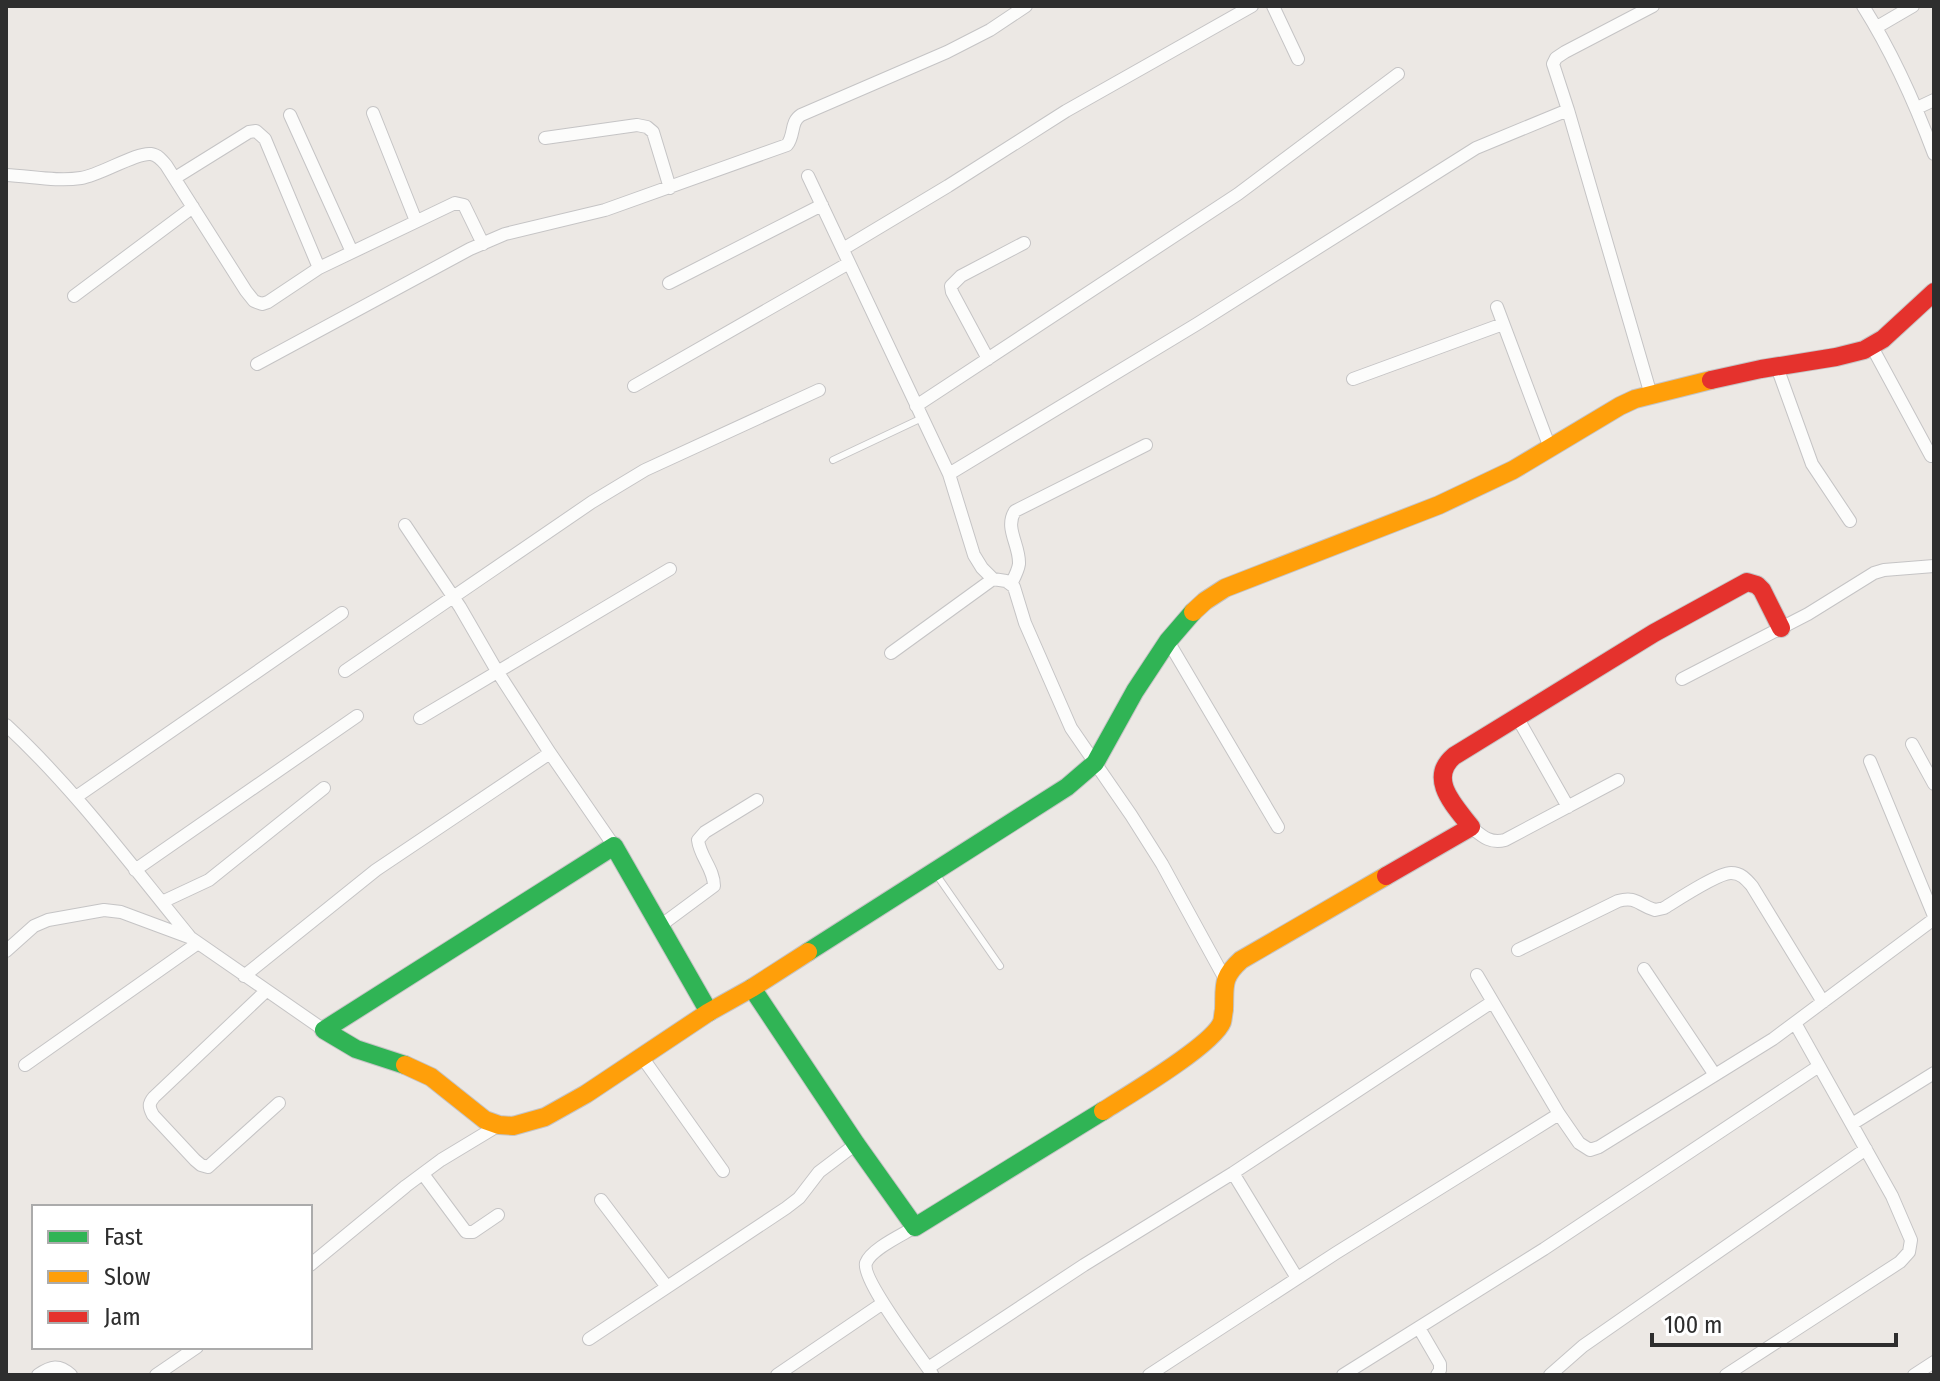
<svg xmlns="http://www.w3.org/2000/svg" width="1940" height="1381" viewBox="0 0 1940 1381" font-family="'Fira Sans Condensed',sans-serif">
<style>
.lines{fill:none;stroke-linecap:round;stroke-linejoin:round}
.lane-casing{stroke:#c5c4c5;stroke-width:8}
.street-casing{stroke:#c5c4c5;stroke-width:14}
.fast-casing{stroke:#c5c4c5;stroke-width:20}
.slow-casing{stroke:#c5c4c5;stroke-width:20}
.jam-casing{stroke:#c5c4c5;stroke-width:20}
.lane{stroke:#fcfcfb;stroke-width:6}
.street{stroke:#fcfcfb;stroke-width:12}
.fast{stroke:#30b455;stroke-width:18}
.slow{stroke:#ff9f0a;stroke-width:18}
.jam{stroke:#e5322d;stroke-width:18}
</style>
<rect width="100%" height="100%" fill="#ece8e4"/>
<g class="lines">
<!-- lane casing -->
<g class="lane-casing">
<path id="lane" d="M833,460l89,-42
M936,874l64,92"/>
</g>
<!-- street casing -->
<g class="street-casing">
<path id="street" d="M1273,6l25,53
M1863,6c29,46 52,97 71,148
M1877,27l36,-21
M1917,108l17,-8
M1568,110l-15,-46 3,-6 9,-6 88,-46
M373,113l43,108
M290,115l62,137
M545,138l92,-13 10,2 6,5 17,56
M6,175c24,1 51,7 75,3 20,-3 55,-26 70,-24 7,1 11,6 15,11l80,126 8,10 8,3 6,-2 51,-34 136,-65 9,2 19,39
M808,176l141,298 25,81 8,13 11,11 13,2 8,6 11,36 46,105 60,87 31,49 63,115
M175,178l74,-46 7,-1 9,8 54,129
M843,249l105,-63 118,-75 186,-105
M669,283l153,-78
M74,296l119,-89
M1497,307l53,141
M1872,347l59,109
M988,359l-36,-67 -1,-6 10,-10 63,-33
M257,364l213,-115 35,-15 100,-24 182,-65c8,-10 3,-23 14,-30l146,-63 43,-22 36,-24
M1777,367l35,97 38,57
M1353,379l150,-55
M634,386l215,-123
M916,406l322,-212 160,-120
M949,474l248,-150 279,-176 92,-38 83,285
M405,525l55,82 37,64 53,82 64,93
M1011,584c3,-6 7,-13 8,-20 1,-19 -15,-36 -4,-53l131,-66
M1168,641l110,186
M891,653l102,-74
M345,671l247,-169 53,-32 174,-80
M1682,679l126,-65 66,-41 10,-3 50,-4
M1517,717l51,90
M420,718l250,-149
M6,725c69,64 125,140 184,212
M1912,744l22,40
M1870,761l64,155
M76,797l266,-184
M1471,827c11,9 19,17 34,13l113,-60
M135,870l222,-154
M162,902l47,-22 115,-92
M660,926l54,-40c0,-17 -14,-29 -16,-46l7,-8 52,-32
M1518,950l100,-49c19,-5 20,4 37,9l9,-2c13,-8 54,-35 67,-35 10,0 15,6 21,13l71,116
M6,951l28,-25 14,-6 56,-10 17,2 70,26 133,92
M1644,969l71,106
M1477,975l82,139 20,29 11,7 9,-3 174,-108 161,-120
M244,976l132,-106 174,-117
M266,991l-112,106c-6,7 -5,10 -1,18l42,45 6,5 7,2 71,-64
M642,1057l81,114
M25,1065l173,-122
M1852,1124l82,-51
M1233,1173l64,105
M423,1174l43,58h7l25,-17
M601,1200l66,87
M915,1227c-13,8 -44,22 -49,36 -5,16 54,93 66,111
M310,1265l96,-79 35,-26 58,-35
M1419,1328l21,36v6l-3,5
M589,1339l197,-131 13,-10 20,-26 37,-28
M928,1368l156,-103 149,-92 259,-171
M38,1375c13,-9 21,-11 33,0
M156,1375l41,-28
M777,1375l106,-72
M1149,1375l187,-122 223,-139
M1343,1375l201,-126 275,-183
M1550,1375l33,-29 283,-197
M1726,1375l174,-113 9,-10 2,-12 -19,-44 -97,-173
M1914,1375l20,-13"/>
</g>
<!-- fast casing -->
<g class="fast-casing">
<path id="fast" d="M808,952l259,-165 28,-24 40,-72 33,-50 25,-29
M752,988l104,156 59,83 188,-116
M405,1065l-49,-16 -32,-19 290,-184 95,166"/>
</g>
<!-- slow casing -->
<g class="slow-casing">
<path id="slow" d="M1193,612l12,-11 20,-13 214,-83 74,-35 107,-64 15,-7 76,-19
M405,1065l26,12 54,43 14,5 14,1 32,-9 41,-23 123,-82 43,-24 56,-36
M1103,1111c24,-15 110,-66 119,-89 1,-3 1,-8 2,-12 1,-24 -3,-32 17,-50l145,-84"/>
</g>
<!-- jam casing -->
<g class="jam-casing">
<path id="jam" d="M1711,380l50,-11 75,-12 28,-7 19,-11 51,-47
M1386,876l85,-49c-16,-21 -44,-48 -17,-71l200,-123 93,-51 10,3 5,5 19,38"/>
</g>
<!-- lane -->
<use href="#lane" class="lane"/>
<!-- street -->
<use href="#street" class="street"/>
<!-- fast -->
<use href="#fast" class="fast"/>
<!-- slow -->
<use href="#slow" class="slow"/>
<!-- jam -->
<use href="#jam" class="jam"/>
</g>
<!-- border -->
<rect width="1940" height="1381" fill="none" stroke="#2e2e2e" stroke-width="16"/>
<!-- legend -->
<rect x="32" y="1205" width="280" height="144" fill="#ffffff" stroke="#ababab" stroke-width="2"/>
<rect x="48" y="1231" width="40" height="12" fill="#30b455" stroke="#ababab" stroke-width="2"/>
<text x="104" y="1245" font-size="24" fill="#2e2e2e">Fast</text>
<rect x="48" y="1271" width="40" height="12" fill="#ff9f0a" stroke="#ababab" stroke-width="2"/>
<text x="104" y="1285" font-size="24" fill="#2e2e2e">Slow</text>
<rect x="48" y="1311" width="40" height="12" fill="#e5322d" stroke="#ababab" stroke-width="2"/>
<text x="104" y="1325" font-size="24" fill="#2e2e2e">Jam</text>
<!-- scale -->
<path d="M1652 1333v12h244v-12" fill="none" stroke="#2e2e2e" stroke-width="4"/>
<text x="1664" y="1333" font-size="24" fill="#2e2e2e" stroke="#ffffff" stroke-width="6" paint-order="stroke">100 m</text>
</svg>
